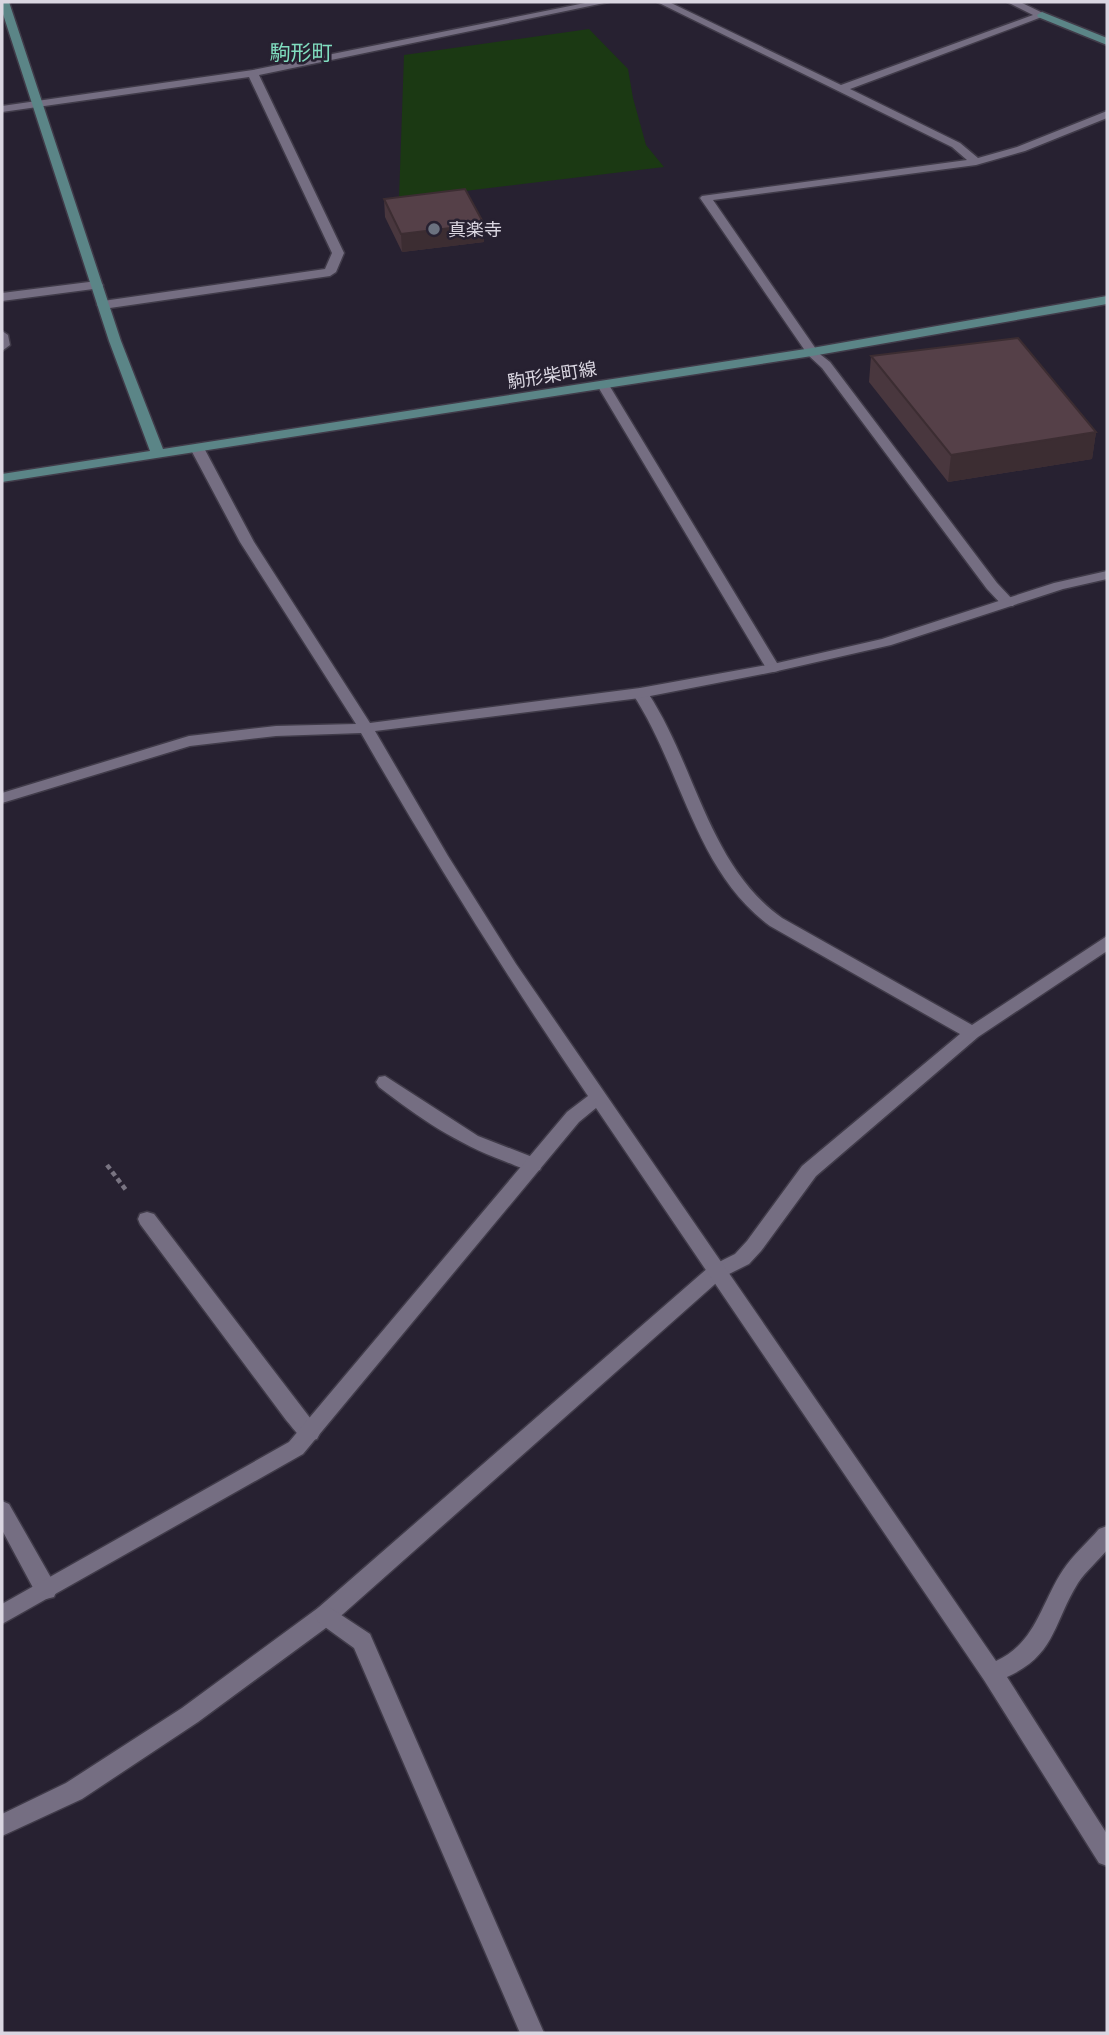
<svg xmlns="http://www.w3.org/2000/svg" width="1109" height="2035" viewBox="0 0 1109 2035" font-family="'Asap Condensed','Noto Sans JP',sans-serif">
<style>
.green{fill:#1b3913}
.lines{fill:none;stroke-linecap:round;stroke-linejoin:round}
.lane-casing{stroke:#403b49;stroke-width:3}
.street-casing{stroke:#403b49;stroke-width:3}
.secondary-casing{stroke:#403b49;stroke-width:3}
.path{stroke:#797482;stroke-width:4.5;stroke-dasharray:5 3.5;stroke-linecap:butt}
.lane{fill:#756e82;fill-rule:evenodd}
.street{fill:#756e82;fill-rule:evenodd}
.secondary{fill:#5b8587;fill-rule:evenodd}
.wall{fill:#49373e}
.shaded-wall{fill:#3c2d32}
.building{fill:#554048;stroke:#3c2d32;stroke-width:2}
.worship-dot{fill:#6b7280;stroke:#272131;stroke-width:2.5}
.labels{text-anchor:middle;dominant-baseline:central;stroke-width:5;stroke-linejoin:round;paint-order:stroke}
.far-poi-label{font-size:18px;fill:#dad6e1;stroke:#272131;text-anchor:start}
.far-street-label{font-size:18px;fill:#dad6e1;stroke:#272131}
.far-quarter-label{font-size:21px;fill:#80ddbf;stroke:#272131}
</style>
<rect width="100%" height="100%" fill="#272131"/>
<!-- green -->
<path class="green" d="M589,29l39,40 5,29 13,47 18,22 -265,32 5,-144z"/>
<g class="lines">
<!-- lane casing -->
<g class="lane-casing">
<path id="lane" d="M2,331l6,4 2,10 -8,6z
M812,348l18,14 167,221 16,17 2,3 -2,3h-10l-16,-17 -165,-221 -14,-13v-6z
M603,381l6,4 171,283 -2,3 -5,1 -7,-4 -169,-283z
M640,688l8,5c48,73 60,172 134,225l190,107 135,-89v15l-129,86 -162,139 -55,75 -12,13 -26,13 -389,345 -136,100 -116,77 -80,37v-22l64,-31 116,-75 136,-100 391,-341 26,-13 12,-13 55,-75 158,-132 -190,-108c-76,-56 -88,-158 -138,-233z
M385,1076l93,60 62,24 2,5 -2,5c-12,3 -25,-5 -36,-9 -48,-18 -85,-43 -125,-74l-3,-5 3,-5z
M147,1212l7,2 163,213 3,6 -3,6c-15,5 -22,-9 -31,-19l-146,-196 -2,-5 2,-5z
M2,1501l7,3 45,79 3,7 -3,7 -8,2 -8,-2 -36,-67z"/>
</g>
<!-- street casing -->
<g class="street-casing">
<path id="street" d="M590,2h19l-350,73 85,178 -8,19 -6,4 -227,33 -6,-4 6,-4 222,-32 7,-16 -83,-176 -247,35v-6l251,-36z
M657,2h12l172,83 192,-70 -26,-13h13l27,13 -197,74 110,54 18,15 39,-11 90,-36v7l-82,33 -49,14 -263,35 105,152 -2,3h-8l-108,-157 2,-2 265,-36 -15,-13z
M97,281l6,4 -2,3 -99,13v-8z
M197,444l7,4 50,94 116,181 270,-35 133,-24 109,-25 172,-56 53,-12v8l-44,10 -172,56 -118,27 -133,26 -265,33 73,125 68,108 480,697c40,-18 45,-58 67,-91 10,-15 25,-28 36,-41l8,-3v24c-9,11 -21,21 -29,33 -25,40 -22,72 -71,94l100,157v32l-8,-3 -115,-183 -388,-572 -17,14 -276,332 -301,170v-20l287,-162 278,-330 21,-16c-81,-119 -156,-239 -227,-363l-85,3 -86,10 -188,57v-10l187,-57 87,-10 80,-2 -116,-182 -50,-94z
M326,1605l44,29 174,399h-24l-166,-385 -36,-26 -3,-7 3,-7z"/>
</g>
<!-- secondary casing -->
<g class="secondary-casing">
<path id="secondary" d="M2,2h7l112,339 42,108 649,-101 295,-52v8l-295,52 -810,126v-8l148,-23 -41,-110 -107,-330z
M1042,12l65,26v7l-69,-28 -1,-2z"/>
</g>
<!-- path -->
<path class="path" d="M107,1165l19,25"/>
<!-- lane -->
<use href="#lane" class="lane"/>
<!-- street -->
<use href="#street" class="street"/>
<!-- secondary -->
<use href="#secondary" class="secondary"/>
</g>
<!-- wall -->
<path class="wall" d="M384,199l100,43 -82,10 -17,-35z
M871,356l225,76 -4,27 -144,23 -79,-100z"/>
<!-- shaded-wall -->
<path class="shaded-wall" d="M484,224v18l-82,10 -1,-18z
M1096,432l-4,27 -144,23 3,-27z"/>
<!-- building -->
<path class="building" d="M465,189l19,35 -83,10 -17,-35z
M1018,338l78,94 -145,23 -80,-99z"/>
<!-- markers -->
<circle class="worship-dot" cx="434" cy="229" r="7"/>
<g class="labels">
<!-- far-poi labels -->
<g class="far-poi-label">
<text x="448" y="229">真楽寺</text>
</g>
<!-- far-street labels -->
<g class="far-street-label">
<text transform="translate(552 375) rotate(-9)">駒形柴町線</text>
</g>
<!-- far-quarter labels -->
<g class="far-quarter-label">
<text x="301" y="52">駒形町</text>
</g>
</g>
<!-- border -->
<rect width="1109" height="2035" fill="none" stroke="#dad6e1" stroke-width="7"/>
</svg>
